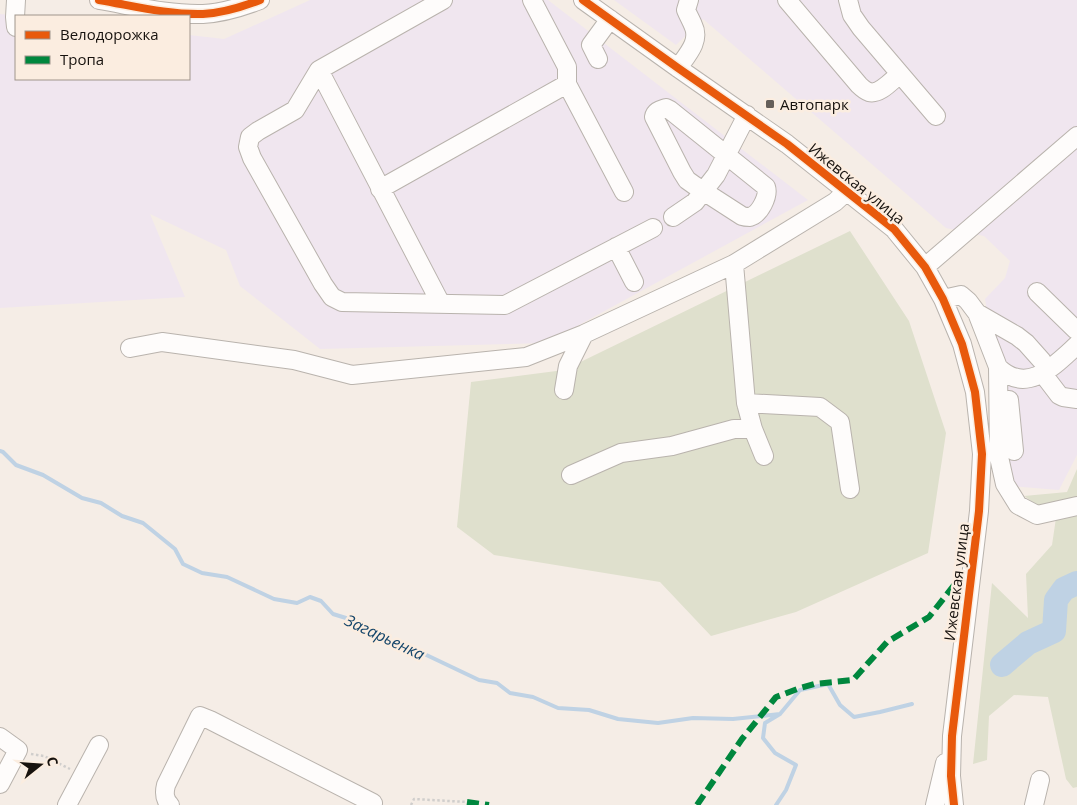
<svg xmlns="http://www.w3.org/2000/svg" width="1077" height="805" viewBox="0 0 1077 805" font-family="'Open Sans',sans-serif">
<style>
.industrial{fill:#f0e6ef}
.green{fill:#dfe0cd}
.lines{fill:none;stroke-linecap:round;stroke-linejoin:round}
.stream{stroke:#bfd2e4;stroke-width:4}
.river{stroke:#bfd2e4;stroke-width:24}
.minor-casing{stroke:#b9b3ad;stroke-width:20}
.path{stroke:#d0cecc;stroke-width:2.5;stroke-dasharray:2.5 2.5;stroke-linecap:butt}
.minor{stroke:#fefcfb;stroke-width:18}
.quiet{stroke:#00873e;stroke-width:6;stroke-dasharray:12 6;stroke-linecap:butt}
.cycleway-casing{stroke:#fbede0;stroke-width:11}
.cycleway{stroke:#e8590c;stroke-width:8}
.poi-dot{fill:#655f5a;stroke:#fbede0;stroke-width:2}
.labels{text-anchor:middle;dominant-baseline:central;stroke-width:5;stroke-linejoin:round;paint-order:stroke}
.poi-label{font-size:15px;fill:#17120e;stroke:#fbede0;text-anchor:start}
.street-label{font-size:15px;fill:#17120e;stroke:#fbede0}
.water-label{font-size:16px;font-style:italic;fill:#14456a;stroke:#fbede0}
</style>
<rect width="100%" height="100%" fill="#f5ede6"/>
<!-- industrial -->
<path class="industrial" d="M310,0h238l260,200 -262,143 -226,6 -80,-63 -14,-36 -76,-36 35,83 -185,11v-294l19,2h-3v63h173v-44l35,4z
M614,0h463v455l-18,35 -50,-4 -6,-88 -18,-99 20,-21 5,-17 -26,-25 -38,-8 -243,-209 -27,26z"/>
<!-- green -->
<path class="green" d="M850,231l59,90 37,112 -18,120 -132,59 -85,24 -51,-54 -166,-27 -37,-28 14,-145 93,-12z
M1077,469v318l-4,1 -7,-9 -18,-82 -34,-2 -25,21 -2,44 -14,4 19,-181 36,35 -2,-44 26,-29 4,-27 -32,-22 43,-4z"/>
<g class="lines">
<!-- stream -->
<path class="stream" d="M0,451l3,1 13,13 27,10 39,23 19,5 21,13 21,7 32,26 8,15 19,9 25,4 47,22 23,4 13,-6 11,4 12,13 29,9 27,19 29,9 61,29 18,3 13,10 23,4 25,11 31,2 29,9 40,4 35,-5 40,1 47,-5
M776,805l10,-15 10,-25 -21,-12 -12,-15 2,-15 15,-9 20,-24 28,-6 12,21 14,12 26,-5 32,-8"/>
<!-- river -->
<path class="river" d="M1002,665l26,-22 26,-12 2,-31 8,-11 13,-6"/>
<!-- minor casing -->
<g class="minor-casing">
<path id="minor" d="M16,0l-1,17 1,10
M99,0c35,6 69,15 104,14 20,-1 39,-7 57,-14
M443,0l-124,70 -24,40 -37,21 -8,6 -2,10 4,11 71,126 9,13 10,5 163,3 148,-77
M583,0l95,68 109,76 107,85 31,38 18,32 19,45 13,48 7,62 -3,57 -27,225 -1,40 3,29
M787,0l72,85c3,3 7,6 10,7 11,3 23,-12 31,-18
M848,0l4,15 9,13 75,88
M598,59l-7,-14 19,-26
M678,68c9,-13 23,-27 15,-43 -2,-5 -5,-10 -7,-15l3,-10
M319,70l122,234
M567,84l57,108
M666,108l4,2 96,77c3,9 -6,27 -16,30 -3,0 -5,0 -8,-1l-48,-31 -7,-5 -5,-8 -28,-55c1,-6 6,-7 12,-9z
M380,189l187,-105v-17l-35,-67
M673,217l22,-15 21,-27 31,-60
M616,247l18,35
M734,264l12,139 7,26 11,27
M925,267l152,-131
M1037,292l39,38h1
M943,299l18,-4 7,6 9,12 21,54c29,29 57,-2 79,-22
M977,313l40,23 9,7 16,18
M130,348l32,-6 132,18 58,15 174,-18 58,-23 150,-70 101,-62 12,-11
M998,367l1,90 6,27 13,21 19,10 40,-9
M1043,374l16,21 4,2 14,2
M564,390l4,-24 16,-32
M1009,400l5,51
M746,403l74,4 20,15 10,67
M571,475l50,-22 51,-7 62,-17h19
M0,737l18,13 -18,34
M67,805l32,-60
M170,805c-6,-6 -6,-12 -4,-20l34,-69 10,4 163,83
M935,805l10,-42
M1034,805l6,-25"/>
</g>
<!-- path -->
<path class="path" d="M31,754l13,2 26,13
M411,805l3,-6 53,3"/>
<!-- minor -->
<use href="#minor" class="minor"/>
<!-- quiet -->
<path class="quiet" d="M467,802l22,3
M697,805l45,-66 34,-42 24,-9 14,-4 39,-4 34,-38 42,-25 26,-33"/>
<!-- cycleway casing -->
<g class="cycleway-casing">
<path id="cycleway" d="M99,0c35,6 69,15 104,14 20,-1 39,-7 57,-14
M583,0l95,68 109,76 107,85 31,38 18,32 19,45 13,48 7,62 -3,57 -27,225 -1,40 3,29"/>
</g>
<!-- cycleway -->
<use href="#cycleway" class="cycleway"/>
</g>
<!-- markers -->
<rect class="poi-dot" x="765" y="99" width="10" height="10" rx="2.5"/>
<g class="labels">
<!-- poi labels -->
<g class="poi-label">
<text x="780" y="104">Автопарк</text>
</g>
<!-- street labels -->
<g class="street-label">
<text transform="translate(857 183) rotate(39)">Ижевская улица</text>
<text transform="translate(956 582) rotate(-83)">Ижевская улица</text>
</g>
<!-- water labels -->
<g class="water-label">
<text transform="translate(385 637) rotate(25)">Загарьенка</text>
</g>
</g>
<!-- legend -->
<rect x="15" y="15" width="175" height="65" fill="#fbede0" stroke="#a0958c"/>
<rect x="25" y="31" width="25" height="8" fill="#e8590c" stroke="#a0958c"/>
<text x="60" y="40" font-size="15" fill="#17120e">Велодорожка</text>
<rect x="25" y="56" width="25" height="8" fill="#00873e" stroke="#a0958c"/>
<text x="60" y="65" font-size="15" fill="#17120e">Тропа</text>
<!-- north arrow -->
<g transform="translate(40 765) rotate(73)" stroke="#fbede0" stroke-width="4" paint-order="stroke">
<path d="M0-4L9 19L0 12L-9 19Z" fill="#17120e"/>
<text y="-8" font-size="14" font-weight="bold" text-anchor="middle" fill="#17120e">С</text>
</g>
</svg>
